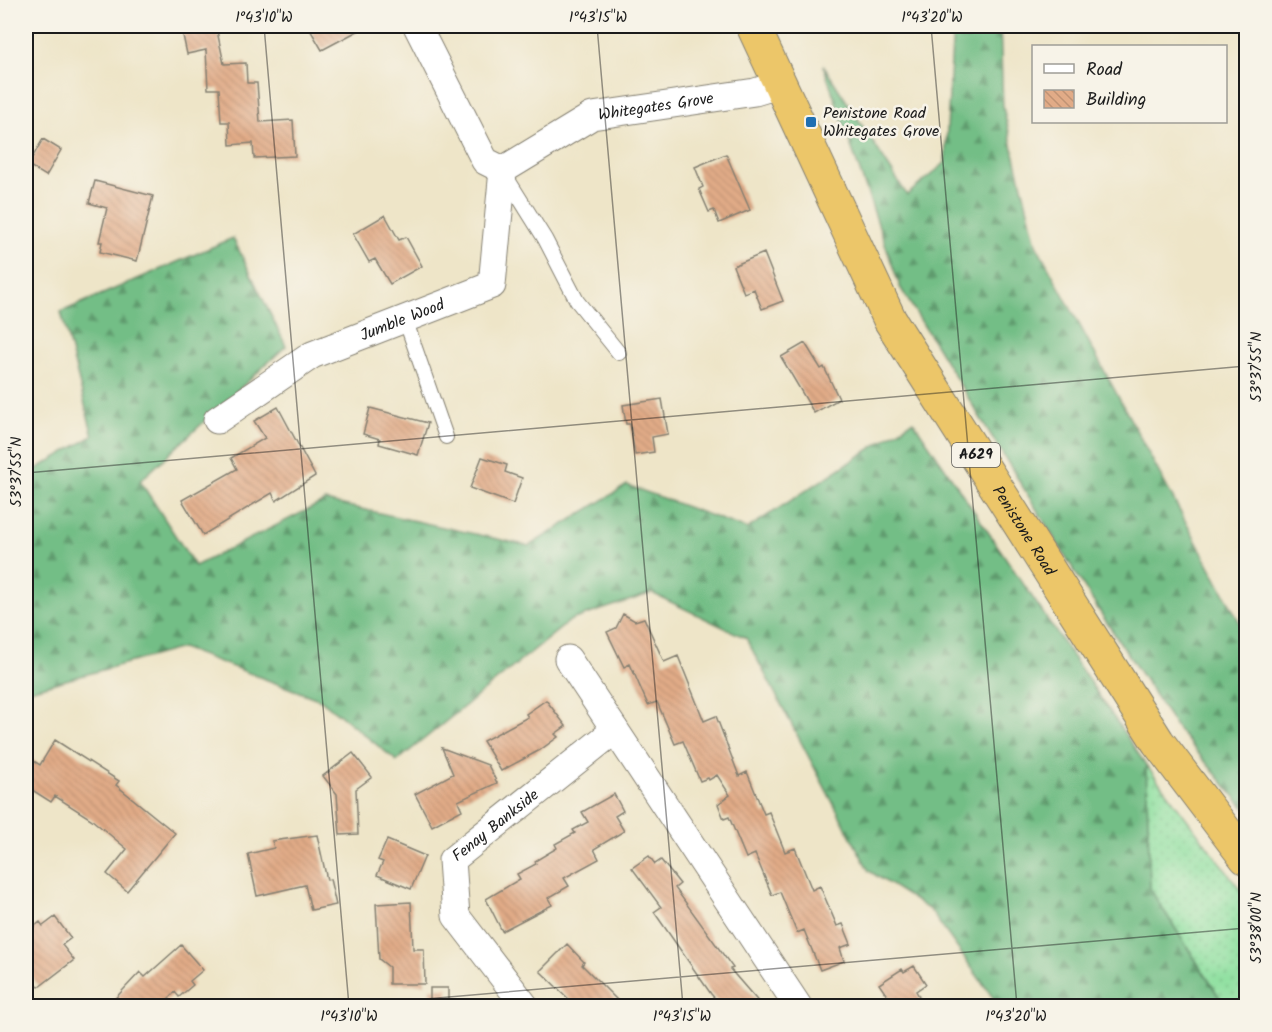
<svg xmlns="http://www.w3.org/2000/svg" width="1272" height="1032" viewBox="0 0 1272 1032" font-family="Kalam,sans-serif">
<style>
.grass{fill:url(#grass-dots);stroke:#567e5e;stroke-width:1.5}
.forest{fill:url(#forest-firs);stroke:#486d51;stroke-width:1.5}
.building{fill:url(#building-back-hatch)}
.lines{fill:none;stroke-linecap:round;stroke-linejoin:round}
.service-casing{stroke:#858072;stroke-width:16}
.minor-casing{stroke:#858072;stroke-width:29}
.trunk-casing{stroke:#858072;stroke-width:35}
.service{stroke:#fff;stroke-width:14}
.minor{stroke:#fff;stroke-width:27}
.trunk{stroke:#ecc669;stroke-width:33}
.ticks{fill:none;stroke:#1c1c1c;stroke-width:1.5;stroke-opacity:0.45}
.poi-dot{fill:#1f6fb2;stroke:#f7f3e8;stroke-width:2}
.labels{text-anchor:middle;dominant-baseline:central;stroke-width:5;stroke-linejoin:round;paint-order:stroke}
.shield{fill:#f7f3e8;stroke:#5e5c59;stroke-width:1.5}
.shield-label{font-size:15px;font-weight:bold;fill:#1c1c1c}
.street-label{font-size:16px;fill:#1c1c1c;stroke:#f7f3e8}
.poi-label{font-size:16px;fill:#1c1c1c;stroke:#f7f3e8;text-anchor:start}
.neatline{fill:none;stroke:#1c1c1c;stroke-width:2}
.ticks-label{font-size:15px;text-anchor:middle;fill:#1c1c1c}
</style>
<defs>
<pattern id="grass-dots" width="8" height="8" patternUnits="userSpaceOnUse" patternTransform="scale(1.5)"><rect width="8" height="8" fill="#8fe0a0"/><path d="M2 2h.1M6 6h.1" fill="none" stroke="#7bc089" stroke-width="1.8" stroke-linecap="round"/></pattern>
<pattern id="forest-firs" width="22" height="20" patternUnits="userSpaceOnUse" patternTransform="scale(1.5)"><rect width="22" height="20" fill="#73be86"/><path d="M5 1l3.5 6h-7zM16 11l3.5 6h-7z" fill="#5e9a6d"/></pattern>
<pattern id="building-back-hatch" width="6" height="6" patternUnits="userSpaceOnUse" patternTransform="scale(1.5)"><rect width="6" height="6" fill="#e1ab87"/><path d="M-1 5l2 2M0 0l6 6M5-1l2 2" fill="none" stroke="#c09374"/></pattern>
</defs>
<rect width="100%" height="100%" fill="#f7f3e8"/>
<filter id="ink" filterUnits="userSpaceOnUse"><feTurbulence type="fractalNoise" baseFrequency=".0167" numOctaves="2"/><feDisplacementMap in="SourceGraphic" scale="12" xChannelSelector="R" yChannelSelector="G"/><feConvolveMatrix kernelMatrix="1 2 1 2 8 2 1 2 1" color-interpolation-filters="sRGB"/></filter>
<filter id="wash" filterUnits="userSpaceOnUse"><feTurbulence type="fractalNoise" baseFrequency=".008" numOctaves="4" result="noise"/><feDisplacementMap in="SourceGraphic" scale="24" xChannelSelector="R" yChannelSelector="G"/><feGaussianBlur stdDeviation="1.35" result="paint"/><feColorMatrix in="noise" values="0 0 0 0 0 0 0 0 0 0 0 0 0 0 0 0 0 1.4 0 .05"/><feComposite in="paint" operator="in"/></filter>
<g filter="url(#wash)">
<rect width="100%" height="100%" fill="#eee5c8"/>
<!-- grass -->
<path class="grass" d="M1146,765l100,132v109h-21l-75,-117z"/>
<!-- forest -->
<path class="forest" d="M953,26h47l3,81 33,137 210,390v176l-70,-83 -80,-121 -196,-319 -77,-222 84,130 38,-32z
M233,238l53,108 -146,135 55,85 130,-65 204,45 98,-61 120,44 166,-108 233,344 4,124 75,117h-226l-69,-96 -61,-39 -123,-233 -94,-45 -81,27 -174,141 -76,-61 -139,-52 -156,43v-216l67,-39 -32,-124z"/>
<g id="blocks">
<!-- building -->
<path class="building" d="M181,26h35l8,38 22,-1 1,20h10l3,39 33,-2 2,36 -41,2 -1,-15 -23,2 -1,-23h-8l-2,-33h-11l-2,-39 -19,4z
M308,26h59l-45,24z
M43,139l18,11 -15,26 -18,-11z
M726,154l24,56 -31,13 -5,-13 -5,2 -10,-23 4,-2 -8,-20z
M95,181l58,15 -16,65 -37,-9 2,-10h-3l8,-34 -18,-5z
M385,215l14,25 7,-3 16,29 -32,18 -15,-25 -6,3 -16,-28z
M764,253l19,48 -21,8 -8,-20 -10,4 -11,-27z
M805,343l16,26 3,-2 15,32 -25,14 -33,-56z
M662,399l6,35 -16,3 2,15 -19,3 -5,-31h-4l-3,-19z
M278,407l37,69 -39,25 -4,-8 -69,42 -21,-35 55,-31 -6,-11 34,-20 -11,-17z
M370,408l58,15 -10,32 -39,-11 1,-5 -17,-5z
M482,457l25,8 -2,7 17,6 -9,26 -43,-16z
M623,614l12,7 9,-3 20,44 14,-6 26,65 12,-5 23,60 8,-4 17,42 5,-2 16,40 10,-4 17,42 8,-4 17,40 6,-2 8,20 -11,4 4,13 -24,9 -16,-40 -7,3 -17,-41 -8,3 -17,-41 -9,4 -17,-41 -5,2 -6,-15 12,-9 -13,-20 -8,5 -1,-2 -8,3 -17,-40 -8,3 -18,-42 -9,3 -18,-41 -6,3 -17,-35 9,-4z
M546,700l20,26 -11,8 3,3 -18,13 -39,21 -18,-30 45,-24 -2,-3z
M55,740l64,41 -3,4 59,48 -48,58 -20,-17 20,-25 -36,-30 -36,-23 -4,6 -25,-16v-30l14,9z
M442,748l46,17 9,18 -39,18 4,9 -30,16 -17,-32 38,-20z
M353,753l19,24 -16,12 2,45 -18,1 -3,-41 -14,-18z
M614,794l9,17 -8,5 9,15 -30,18 5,10 -35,19 5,8 -21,12 4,7 -50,26 -16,-32 34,-20 -3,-5 19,-10 -1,-3 22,-13 -2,-4 20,-11 -2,-3 15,-8 -6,-10z
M317,835l10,45 3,-1 6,26 -25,5 -6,-25 -48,11 -9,-42 26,-6 -2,-7z
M387,840l38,16 -14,33 -34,-14 6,-13 -5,-2z
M649,856l6,8 6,-4 19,24 -5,4 58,80 -3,1 32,37h-40l-11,-12 -57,-82 7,-5 -29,-39z
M411,902l2,47h11l1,35h-36v-17l-10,-8 -3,-55z
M55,917l16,21 -9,7 12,15 -35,27 -13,-18v-36l14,-11 3,4z
M567,944l17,18 -2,3 41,41h-47l-36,-35z
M181,945l22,25 -13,11 3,4 -14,12 -4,-5 -14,14h-53l32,-34 5,5z
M914,966l12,18 -10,7 5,9 -10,6h-17l-15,-22 23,-15 2,3z
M430,988h18v18h-18z"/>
</g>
</g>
<g filter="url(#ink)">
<use href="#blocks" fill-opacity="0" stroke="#858072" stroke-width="1.5"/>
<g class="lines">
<!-- service casing -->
<g class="service-casing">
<path id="service" d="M505,175l40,64 32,62 42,52
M405,319l41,118"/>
</g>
<!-- minor casing -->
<g class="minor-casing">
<g id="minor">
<path id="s1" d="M417,26l68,135 18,9 89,-54 163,-24 23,-7"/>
<path id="s2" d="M217,420l95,-65 180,-70 11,-115"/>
<path d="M568,659l230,347"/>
<path id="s3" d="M525,1006l-69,-90 -4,-56 163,-130"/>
</g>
</g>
<!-- trunk casing -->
<g class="trunk-casing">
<g id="trunk">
<path id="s4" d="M753,26l137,294 268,422 88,116"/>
</g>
</g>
<!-- service -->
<use href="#service" class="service"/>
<!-- minor -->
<use href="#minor" class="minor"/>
<!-- trunk -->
<use href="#trunk" class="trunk"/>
</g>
</g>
<!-- ticks -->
<path class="ticks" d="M264,26l85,980M597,26l86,980M931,26l86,980M26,473l1220,-107M344,1006l902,-78"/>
<!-- markers -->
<rect class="poi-dot" x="805" y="116" width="12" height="12" rx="3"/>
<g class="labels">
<!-- shield labels -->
<rect class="shield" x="952" y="443" width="48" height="24" rx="4.5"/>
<g class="shield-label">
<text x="976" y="455">A629</text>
</g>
<!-- street labels -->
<g class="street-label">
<text stroke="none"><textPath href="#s1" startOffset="340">Whitegates Grove</textPath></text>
<text stroke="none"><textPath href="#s2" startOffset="212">Jumble Wood</textPath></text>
<text stroke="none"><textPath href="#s4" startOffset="574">Penistone Road</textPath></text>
<text stroke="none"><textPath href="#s3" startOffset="225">Fenay Bankside</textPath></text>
</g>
<!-- poi labels -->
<g class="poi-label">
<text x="823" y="113">Penistone Road<tspan x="823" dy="18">Whitegates Grove</tspan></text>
</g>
</g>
<!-- margin -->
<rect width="1272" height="1032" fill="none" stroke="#f7f3e8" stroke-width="66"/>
<!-- legend -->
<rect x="1032" y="45" width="195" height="78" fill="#f7f3e8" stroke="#9f9d96" stroke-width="1.5"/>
<rect x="1044" y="64" width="30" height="9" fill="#ffffff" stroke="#9f9d96" stroke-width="1.5"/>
<text x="1086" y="75" font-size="18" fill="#1c1c1c">Road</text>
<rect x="1044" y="90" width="30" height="18" fill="url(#building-back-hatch)" stroke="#9f9d96" stroke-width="1.5"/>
<text x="1086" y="105" font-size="18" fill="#1c1c1c">Building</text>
<rect x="33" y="33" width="1206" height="966" class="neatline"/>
<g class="ticks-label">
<text x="264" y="22">1°43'10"W</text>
<text x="598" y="22">1°43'15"W</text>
<text x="932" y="22">1°43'20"W</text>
<text transform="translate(1256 367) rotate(-90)" y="5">53°37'55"N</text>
<text transform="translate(16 472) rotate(-90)" y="5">53°37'55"N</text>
<text transform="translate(1256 928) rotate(-90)" y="5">53°38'00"N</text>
<text x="349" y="1021">1°43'10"W</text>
<text x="682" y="1021">1°43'15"W</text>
<text x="1016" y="1021">1°43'20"W</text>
</g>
</svg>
